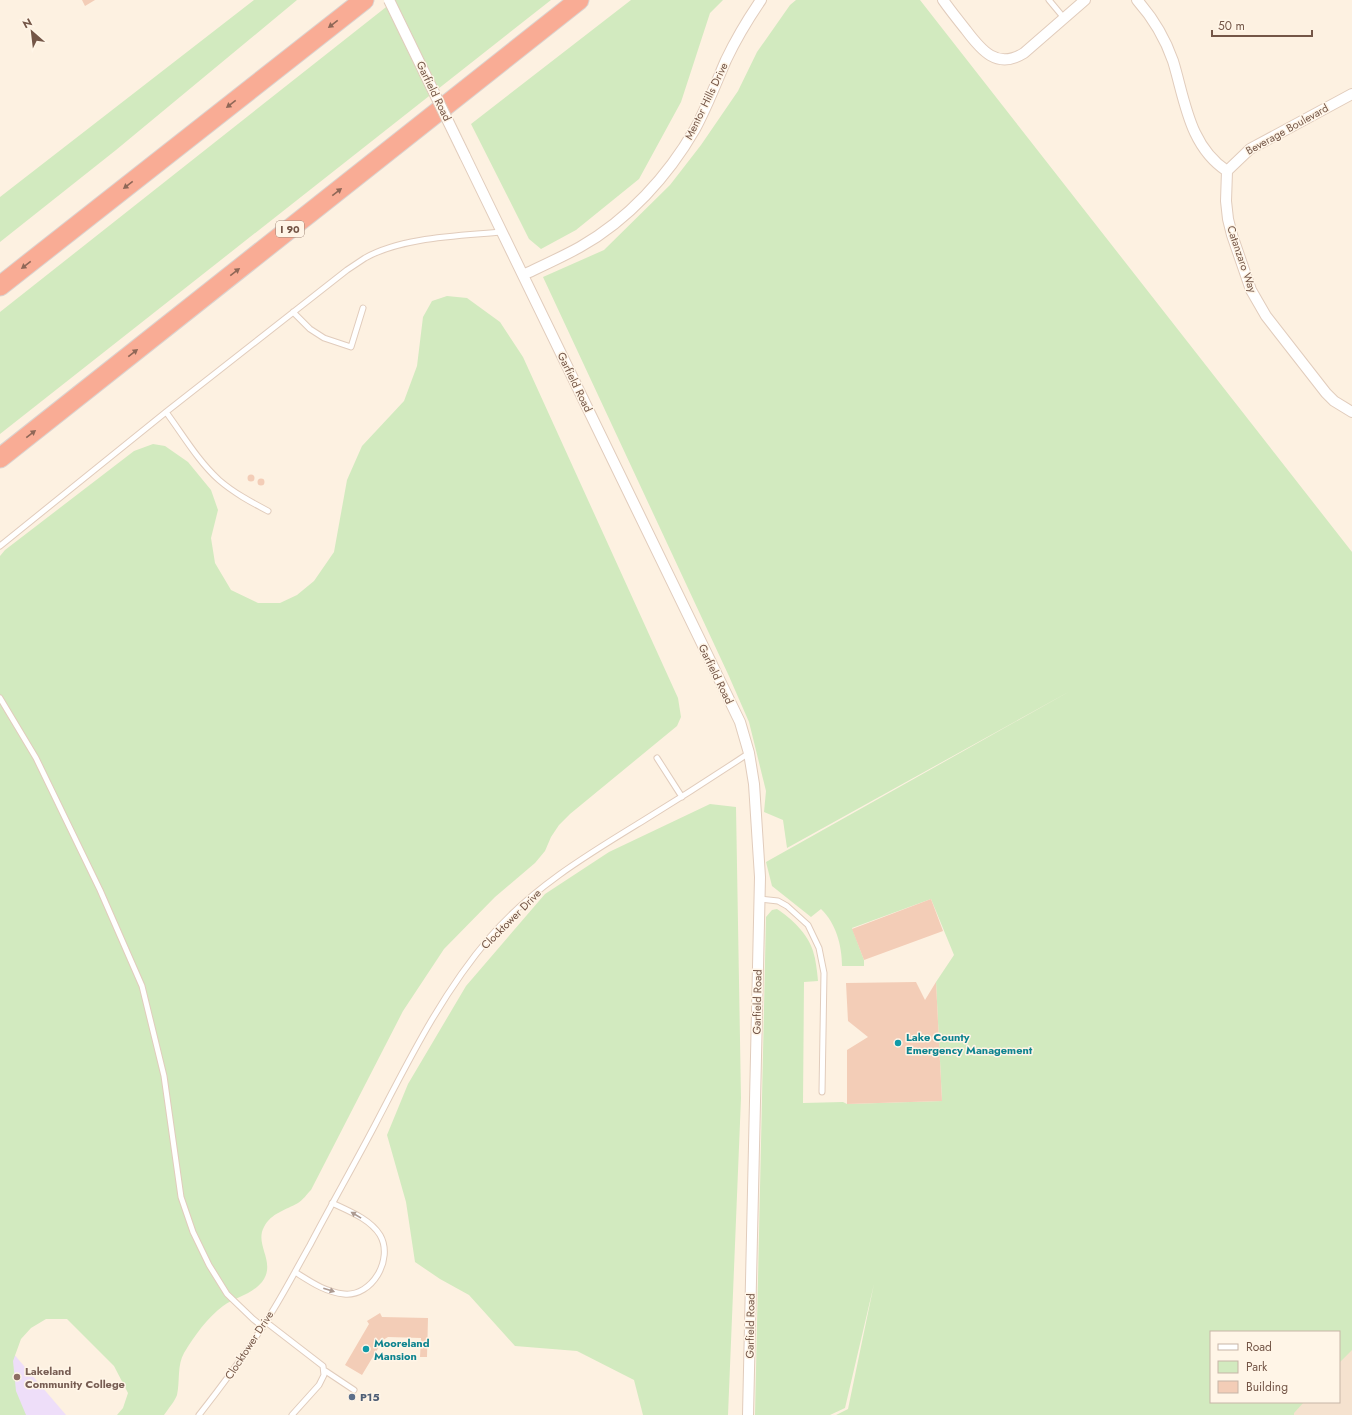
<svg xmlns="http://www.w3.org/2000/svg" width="1352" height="1415" viewBox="0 0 1352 1415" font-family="Jost,sans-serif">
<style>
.residential{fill:#f5e2cf}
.education{fill:#eedef9}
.green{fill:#d2eabf}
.building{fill:#f3cdb7}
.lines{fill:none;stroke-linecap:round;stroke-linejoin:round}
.lane-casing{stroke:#e1ccbc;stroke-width:7}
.street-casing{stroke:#e1ccbc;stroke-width:12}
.highway-casing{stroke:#dbd3cf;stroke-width:21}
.lane{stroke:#fff;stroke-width:5}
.street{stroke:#fff;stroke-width:10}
.highway{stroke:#f9ac95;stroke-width:19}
.street-bridge-casing{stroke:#e1ccbc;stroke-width:12;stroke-linecap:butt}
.street-bridge{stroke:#fff;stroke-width:10}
.oneway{fill:#8f6757}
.oneway2{fill:#ac9a91}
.culture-dot{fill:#0f9aa8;stroke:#fff5e7;stroke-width:1.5}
.education-dot{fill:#8d6e63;stroke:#fff5e7;stroke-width:1.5}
.service-dot{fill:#5c6f8a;stroke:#fff5e7;stroke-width:1.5}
.labels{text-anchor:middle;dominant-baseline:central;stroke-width:3;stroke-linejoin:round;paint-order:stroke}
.shield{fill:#fff5e7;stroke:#9e8677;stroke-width:1}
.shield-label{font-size:10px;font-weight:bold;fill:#745647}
.street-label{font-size:11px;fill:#745647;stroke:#fff5e7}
.culture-label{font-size:11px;font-weight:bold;fill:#0d838f;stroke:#fff5e7;text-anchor:start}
.education-label{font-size:11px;font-weight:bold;fill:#785e54;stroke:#fff5e7;text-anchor:start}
.service-label{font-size:11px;font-weight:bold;fill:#4e5e75;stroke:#fff5e7;text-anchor:start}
</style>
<rect width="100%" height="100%" fill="#fdf1e1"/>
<!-- residential -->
<path class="residential" d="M1352,1264v151h-122v-13h109v-70z"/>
<!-- education -->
<path class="education" d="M0,1338l66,77h-66z"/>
<!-- green -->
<path class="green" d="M254,0h43l-181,150 -116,92v-45z
M395,0h156l-551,434v-122z
M631,0h92l-13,13 -29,89 -42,77 -63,51 -35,19 -12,-10 -58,-115z
M796,0h124l432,552v798l-13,13v-31h-128v70h93l-10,11v2h-458l12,-6 26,-125 -29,124 -15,7h-75l11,-498 6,-7 5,-1c14,9 31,25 36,42 3,9 4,20 5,30l-14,1 -1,121 40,-1 4,2 95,-3 -6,-119 18,-27 -23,-56 -79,29 12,32v6h-22c0,-20 -6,-43 -21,-57l-10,8 -39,-31 -6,-24 306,-172 -285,158 -4,-28 -19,-8 2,-21 -17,-69 -21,-48 -185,-397 61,-27 66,-65 31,-40 37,-54 19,-39 33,-47z
M447,296l20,2 33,24 23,35 155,341 3,19 -4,9 -107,88 -11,11 -8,12 -6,14 -10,12 -40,34 -51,52 -41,62 -92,179c-4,4 -8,10 -13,13 -12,7 -27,10 -34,24 -10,18 13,35 -2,55 -11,13 -26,15 -39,24 -16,12 -28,29 -39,47 -7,12 -4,28 -7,42 -2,6 -9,14 -13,20h-47l6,-7 5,-15 -14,-27 -47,-47h-21l-15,9 -10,11 -8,22 3,30 10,24h-26v-859l5,-6 129,-99 19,-7 12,2 23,16 23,28 7,20 -7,28 4,25 16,27 27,13h22l17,-8 17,-14 20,-29 13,-72 15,-34 42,-45 13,-35 6,-49 9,-16z
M710,804l26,3 5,291 -13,317h-85l-9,-35 -57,-29 -62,-5 -46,-51 -29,-16 -25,-17 -9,-60 -19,-67 21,-51 58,-98 79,-92 64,-42z"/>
<!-- building -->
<path class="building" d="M82,0h13l-10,6z
M247.5 478a3.5 3.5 0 1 1 7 0a3.5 3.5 0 1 1-7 0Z
M257.5 482a3.5 3.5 0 1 1 7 0a3.5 3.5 0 1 1-7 0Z
M931,899l12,32 -79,29 -12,-31z
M916,982l9,18 11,-18 6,119 -95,3v-54l21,-13 -20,-16 -2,-38z
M380,1313l2,4 46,1 -1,39h-7l1,-19 -33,-1 -5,3 -21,35 -17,-10 24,-41 -2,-3z"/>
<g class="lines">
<!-- lane casing -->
<g class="lane-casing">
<path id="lane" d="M1049,0l15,18
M293,312l17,17 14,9 27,9 12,-39
M166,412c17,23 32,49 53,68 15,13 32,22 49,31
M0,546l166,-134 181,-142c6,-4 12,-8 18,-12 37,-21 95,-22 137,-26
M0,698l36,60 64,132 42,96 22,90 17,121 12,35 16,33 18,29 26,25 10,8
M657,758l25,39
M760,899l18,2 9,5 21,19 11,23 5,25 -2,119
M295,1272c16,10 30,20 49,22 28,3 50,-35 36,-59 -10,-16 -31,-24 -48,-32
M266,1322l57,44 1,9 -5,10 -27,30
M324,1370l30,20
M199,1415c22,-28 43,-56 62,-86 18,-26 33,-56 49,-84 21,-40 44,-80 65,-120 34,-65 67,-132 115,-188 42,-49 97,-82 151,-115 36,-22 72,-45 108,-69"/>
</g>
<!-- street casing -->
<g class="street-casing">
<path id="street" d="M943,0c7,10 15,20 23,30 15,20 31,40 58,23l61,-53
M1137,0c16,18 28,38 36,61 12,39 16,85 54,110
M465,156l275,566 9,31 5,31 6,93 -12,538
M1227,171l-1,30 2,18 4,16 19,55 15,26 60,77 8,8 18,11
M1227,171l23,-22 102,-55
M523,275c19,-9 39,-18 57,-28 48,-27 88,-71 115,-118 12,-22 21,-46 31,-69 10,-21 22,-41 35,-60"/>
</g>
<!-- highway casing -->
<g class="highway-casing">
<path id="highway" d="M0,286l364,-286
M0,458l579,-458"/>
</g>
<!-- lane -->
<use href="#lane" class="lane"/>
<!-- street -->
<use href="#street" class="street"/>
<!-- highway -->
<use href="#highway" class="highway"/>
<!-- street-bridge casing -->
<g class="street-bridge-casing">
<path id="street-bridge" d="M389,0l76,156"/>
</g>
<!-- street-bridge -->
<use href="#street-bridge" class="street-bridge"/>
</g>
<!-- one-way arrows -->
<defs><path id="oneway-solid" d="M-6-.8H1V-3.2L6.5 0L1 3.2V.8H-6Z"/></defs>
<g class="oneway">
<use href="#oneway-solid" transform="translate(333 24) rotate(142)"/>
<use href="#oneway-solid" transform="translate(231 104) rotate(142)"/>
<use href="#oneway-solid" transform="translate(128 185) rotate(142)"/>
<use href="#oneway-solid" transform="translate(337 192) rotate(-38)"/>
<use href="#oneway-solid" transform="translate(26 265) rotate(142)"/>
<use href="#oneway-solid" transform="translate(235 272) rotate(-38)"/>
<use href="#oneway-solid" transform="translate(133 353) rotate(-38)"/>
<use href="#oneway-solid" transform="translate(31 434) rotate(-38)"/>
</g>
<g class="oneway2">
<use href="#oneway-solid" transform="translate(356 1215) rotate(-149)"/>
<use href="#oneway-solid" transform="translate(329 1290) rotate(18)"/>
</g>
<!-- markers -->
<g class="culture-dot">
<circle cx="898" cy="1043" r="4"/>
<circle cx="366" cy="1349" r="4"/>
</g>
<circle class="education-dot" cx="17" cy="1377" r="4"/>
<circle class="service-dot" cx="352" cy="1397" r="4"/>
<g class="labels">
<!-- shield labels -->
<rect class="shield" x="276" y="221" width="28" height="16" rx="3"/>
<g class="shield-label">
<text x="290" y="229">I 90</text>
</g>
<!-- street labels -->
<g class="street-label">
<text transform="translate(434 91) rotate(64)">Garfield Road</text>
<text transform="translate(706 101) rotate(-64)">Mentor Hills Drive</text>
<text transform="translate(1287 129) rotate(-29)">Beverage Boulevard</text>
<text transform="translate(1242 259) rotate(71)">Catanzaro Way</text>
<text transform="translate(575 382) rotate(64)">Garfield Road</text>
<text transform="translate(716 674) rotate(64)">Garfield Road</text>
<text transform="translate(511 919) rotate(-45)">Clocktower Drive</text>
<text transform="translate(757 1002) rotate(-89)">Garfield Road</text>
<text transform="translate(750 1326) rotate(-89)">Garfield Road</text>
<text transform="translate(249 1345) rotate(-57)">Clocktower Drive</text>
</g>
<!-- culture labels -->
<g class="culture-label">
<text x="906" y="1037">Lake County<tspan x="906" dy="13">Emergency Management</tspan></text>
<text x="374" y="1343">Mooreland<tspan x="374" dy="13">Mansion</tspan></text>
</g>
<!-- education labels -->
<g class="education-label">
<text x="25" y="1371">Lakeland<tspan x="25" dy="13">Community College</tspan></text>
</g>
<!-- service labels -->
<g class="service-label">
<text x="360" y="1397">P15</text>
</g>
</g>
<!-- legend -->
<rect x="1210" y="1331" width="130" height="72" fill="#fff5e7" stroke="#c7b5a7"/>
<rect x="1218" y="1344" width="20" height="6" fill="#ffffff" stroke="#c7b5a7"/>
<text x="1246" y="1351" font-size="12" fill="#745647">Road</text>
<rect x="1218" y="1361" width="20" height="12" fill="#d2eabf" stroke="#c7b5a7"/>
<text x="1246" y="1371" font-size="12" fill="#745647">Park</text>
<rect x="1218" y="1381" width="20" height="12" fill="#f3cdb7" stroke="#c7b5a7"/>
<text x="1246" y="1391" font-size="12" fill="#745647">Building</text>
<!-- north arrow -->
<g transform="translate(32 32) rotate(332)" stroke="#fff5e7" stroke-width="3" paint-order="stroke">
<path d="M0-3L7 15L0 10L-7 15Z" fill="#745647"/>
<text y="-6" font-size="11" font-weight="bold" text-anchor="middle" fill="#745647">N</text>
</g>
<!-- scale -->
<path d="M1212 30v6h100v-6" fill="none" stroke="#745647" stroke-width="2"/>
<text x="1218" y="30" font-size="12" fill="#745647" stroke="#fff5e7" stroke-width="3" paint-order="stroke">50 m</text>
</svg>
